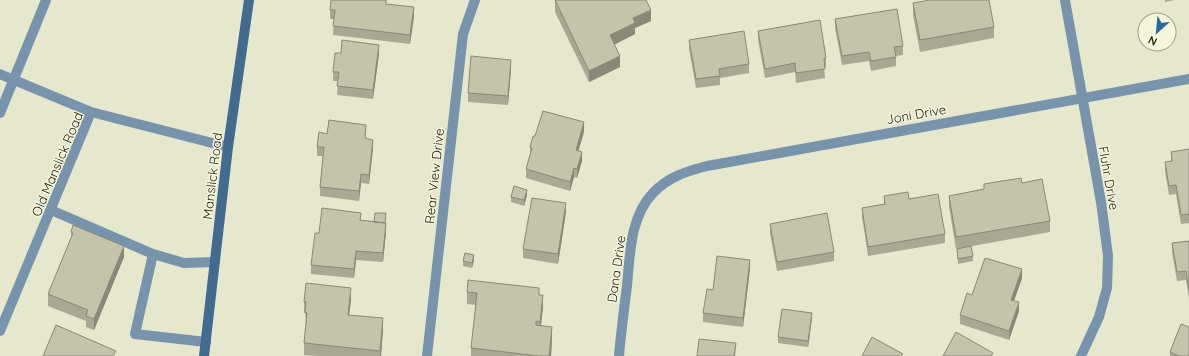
<svg xmlns="http://www.w3.org/2000/svg" width="1189" height="356" viewBox="0 0 1189 356" font-family="Quicksand,sans-serif">
<style>
.lines{fill:none;stroke-linecap:round;stroke-linejoin:round}
.service{stroke:#7893ac;stroke-width:10}
.minor{stroke:#7893ac;stroke-width:10}
.secondary{stroke:#436b8f;stroke-width:10}
.wall{fill:#a8a992}
.shaded-wall{fill:#888977}
.building{fill:#c3c4aa;stroke:#888977}
.labels{text-anchor:middle;dominant-baseline:central;stroke-width:3;stroke-linejoin:round;paint-order:stroke}
.street-label{font-size:13px;fill:#1b1c12;stroke:#f4f5da}
</style>
<rect width="100%" height="100%" fill="#e6e8cd"/>
<g class="lines">
<!-- service -->
<path class="service" d="M51,210l102,44 31,9 31,-1
M153,254l-18,80 71,8"/>
<!-- minor -->
<path class="minor" d="M1065,0l36,202 7,54 -1,32 -8,29 -18,39
M0,74l91,38
M0,113l46,-113
M0,331l91,-219 137,35
M427,356l36,-322 12,-34
M619,356c2,-23 5,-47 8,-70 3,-32 3,-69 26,-93 15,-16 34,-22 54,-27l482,-87"/>
<!-- secondary -->
<path class="secondary" d="M204,356l24,-209 21,-147"/>
</g>
<!-- wall -->
<path class="wall" d="M555,0l96,21 -16,7v6l-21,10 6,23 -31,15 -34,-70z
M1165,0h9l-9,2z
M913,3l81,24v11l-74,14 -7,-37z
M386,4l28,12 -4,28 -77,-9 1,-16h-4v-9z
M835,19l68,27v9l-7,1v10l-25,5 -2,-10 -27,4 -7,-37z
M758,31l68,27v9l-2,1 1,10 -29,5 -1,-11 -30,6 -7,-38z
M689,40l60,24v9l-29,5v7l-24,3 -7,-39z
M341,53l38,1 -6,45 -36,-4 1,-14h-5v-9z
M511,69l-3,36 -40,-3v-9z
M584,132l-6,19 4,10 -5,17 -3,-1 -4,14 -44,-13v-9l4,-13v-9l5,-11z
M327,134h39v5l7,10 -4,35 -8,-1 -2,18 -39,-5v-9l3,-31h-6v-9z
M1189,149v74l-8,1 -5,-30 -7,1 -4,-24v-9l6,-1v-9z
M1022,183l28,38v11l-94,17 -7,-42v-11l35,-7v-5z
M527,195l-3,11 -13,-4v-5z
M884,196l25,3 36,35v9l-77,13 -6,-39v-9l22,-4z
M566,212l-8,52 -35,-6v-9z
M361,220l25,3v9l-3,30 -27,-2 -2,18 -43,-4v-9l8,-32z
M770,224l64,28v9l-57,10 -7,-38z
M71,232l53,25 -30,73 -8,-3v-6l-38,-15v-12l23,-56z
M1189,241v58l-3,-19 -9,1 -5,-29v-9z
M957,249l16,7v5l-15,3 -1,-10z
M474,260l-2,8 -9,-2v-5z
M750,269l-7,58 -40,-5v-9z
M1022,278l-8,23 5,10 -10,29 -49,-16v-9l12,-20z
M467,292l72,3 4,12 -2,18 11,13 -1,18h-80v-8l5,-43 -9,-1z
M351,299l-2,16 34,15 -2,26h-64l-13,-1v-12l2,-19 -1,-11h-1v-11z
M812,318l-4,29 -30,-4v-6z
M1170,352l19,4h-19z"/>
<!-- shaded-wall -->
<path class="shaded-wall" d="M414,7v9l-4,28v-9z
M651,10v11l-16,7v6l-25,13v-12l23,-17z
M379,45v9l-6,45v-9z
M620,56v11l-31,15v-11z
M511,60v9l-3,36v-9z
M584,122v10l-8,27v-9z
M373,140v9l-4,35v-9z
M582,152v9l-5,17v-9z
M574,168v9l-4,14v-9z
M361,174v9l-2,18v-10z
M527,190v5l-3,11v-6z
M566,203v9l-8,52v-10z
M386,223v9l-3,30v-9z
M124,246v11l-30,73v-11z
M356,251v9l-2,18v-9z
M474,255v5l-2,8v-5z
M750,260v9l-7,58v-9z
M1022,269v9l-11,31v-9z
M351,288v11l-3,27v-11z
M543,295v12l-3,27v-12z
M1019,302v9l-10,29v-9z
M812,313v5l-4,29v-6z
M383,318v12l-2,26h-1z
M552,327v11l-1,18h-2z
M736,343l-1,13h-1z"/>
<!-- building -->
<path class="building" d="M331,0h55v4l28,3 -4,28 -77,-9 2,-16h-5z
M555,0h91l5,10 -18,8 2,5 -25,12 10,21 -31,15z
M930,0h59l5,27 -74,13 -7,-37z
M897,9l6,37 -9,1 2,10 -25,4 -2,-9 -27,4 -7,-37z
M820,20l6,38 -2,1 1,10 -29,4 -1,-10 -30,6 -7,-38z
M744,31l5,33 -30,5 1,7 -24,3 -7,-39z
M342,40l37,5 -6,45 -36,-4 2,-14h-6l2,-19h6z
M471,56l40,4 -3,36 -40,-3z
M543,111l41,11 -8,28 6,2 -5,17 -3,-1 -4,14 -44,-13 6,-21 -2,-1 3,-11h2z
M329,120l37,5 -1,13 8,2 -4,35 -8,-1 -2,17 -39,-4 4,-40h-7l2,-15 8,2z
M1189,149v65l-8,1 -5,-30 -7,1 -4,-24 7,-1 -1,-9z
M1021,178l1,5 20,-4 8,42 -94,16 -7,-41 35,-7v-5z
M514,186l13,4 -3,10 -13,-3z
M908,192l1,7 29,-5 7,40 -77,13 -6,-39 23,-4 -1,-8z
M532,198l34,5 -8,51 -35,-5z
M322,208l39,5 -1,7 26,3 -3,30 -27,-2 -2,18 -43,-4 4,-32h4z
M375,213h11l-1,10 -11,-1z
M827,213l7,39 -57,10 -7,-38z
M73,225l51,21 -30,73 -8,-3 2,-6 -40,-16 25,-61 -2,-1z
M1189,241v49l-3,-19 -9,1 -5,-29z
M971,246l2,10 -15,3 -1,-10z
M465,253l9,2 -2,8 -9,-2z
M717,256l33,4 -7,58 -40,-5 4,-24 6,1z
M985,258l37,11 -11,31 8,2 -10,29 -49,-16 7,-22 5,2z
M468,280l71,8v7h4l-3,27 -4,-1v4l16,2 -3,29h-10l-68,-8 6,-55 -10,-1z
M306,283l45,5 -3,27 35,3 -3,33 -76,-8 3,-30 -2,-1 1,-10h-2z
M782,309l30,4 -4,28 -30,-4z
M1181,324l8,3v29h-10l-9,-4z
M56,325l60,26 -3,5h-70z
M956,332l37,21 -2,3h-48z
M872,337l31,17 -2,2h-39z
M699,339l37,4 -2,13h-37z"/>
<g class="labels">
<!-- street labels -->
<g class="street-label">
<text transform="translate(916 114) rotate(-10)">Joni Drive</text>
<text transform="translate(57 164) rotate(-67)">Old Manslick Road</text>
<text transform="translate(212 176) rotate(-83)">Manslick Road</text>
<text transform="translate(434 176) rotate(-84)">Rear View Drive</text>
<text transform="translate(1109 178) rotate(80)">Fluhr Drive</text>
<text transform="translate(616 269) rotate(-82)">Dana Drive</text>
</g>
</g>
<!-- north arrow -->
<g transform="translate(1157 32) rotate(207)"><circle r="19" fill="#f4f5da" stroke="#9d9e8a"/>
<path d="M0-3L7 15L0 10L-7 15Z" fill="#266a9f"/>
<text y="-6" font-size="11" font-weight="bold" text-anchor="middle" fill="#1b1c12">N</text>
</g>
</svg>
